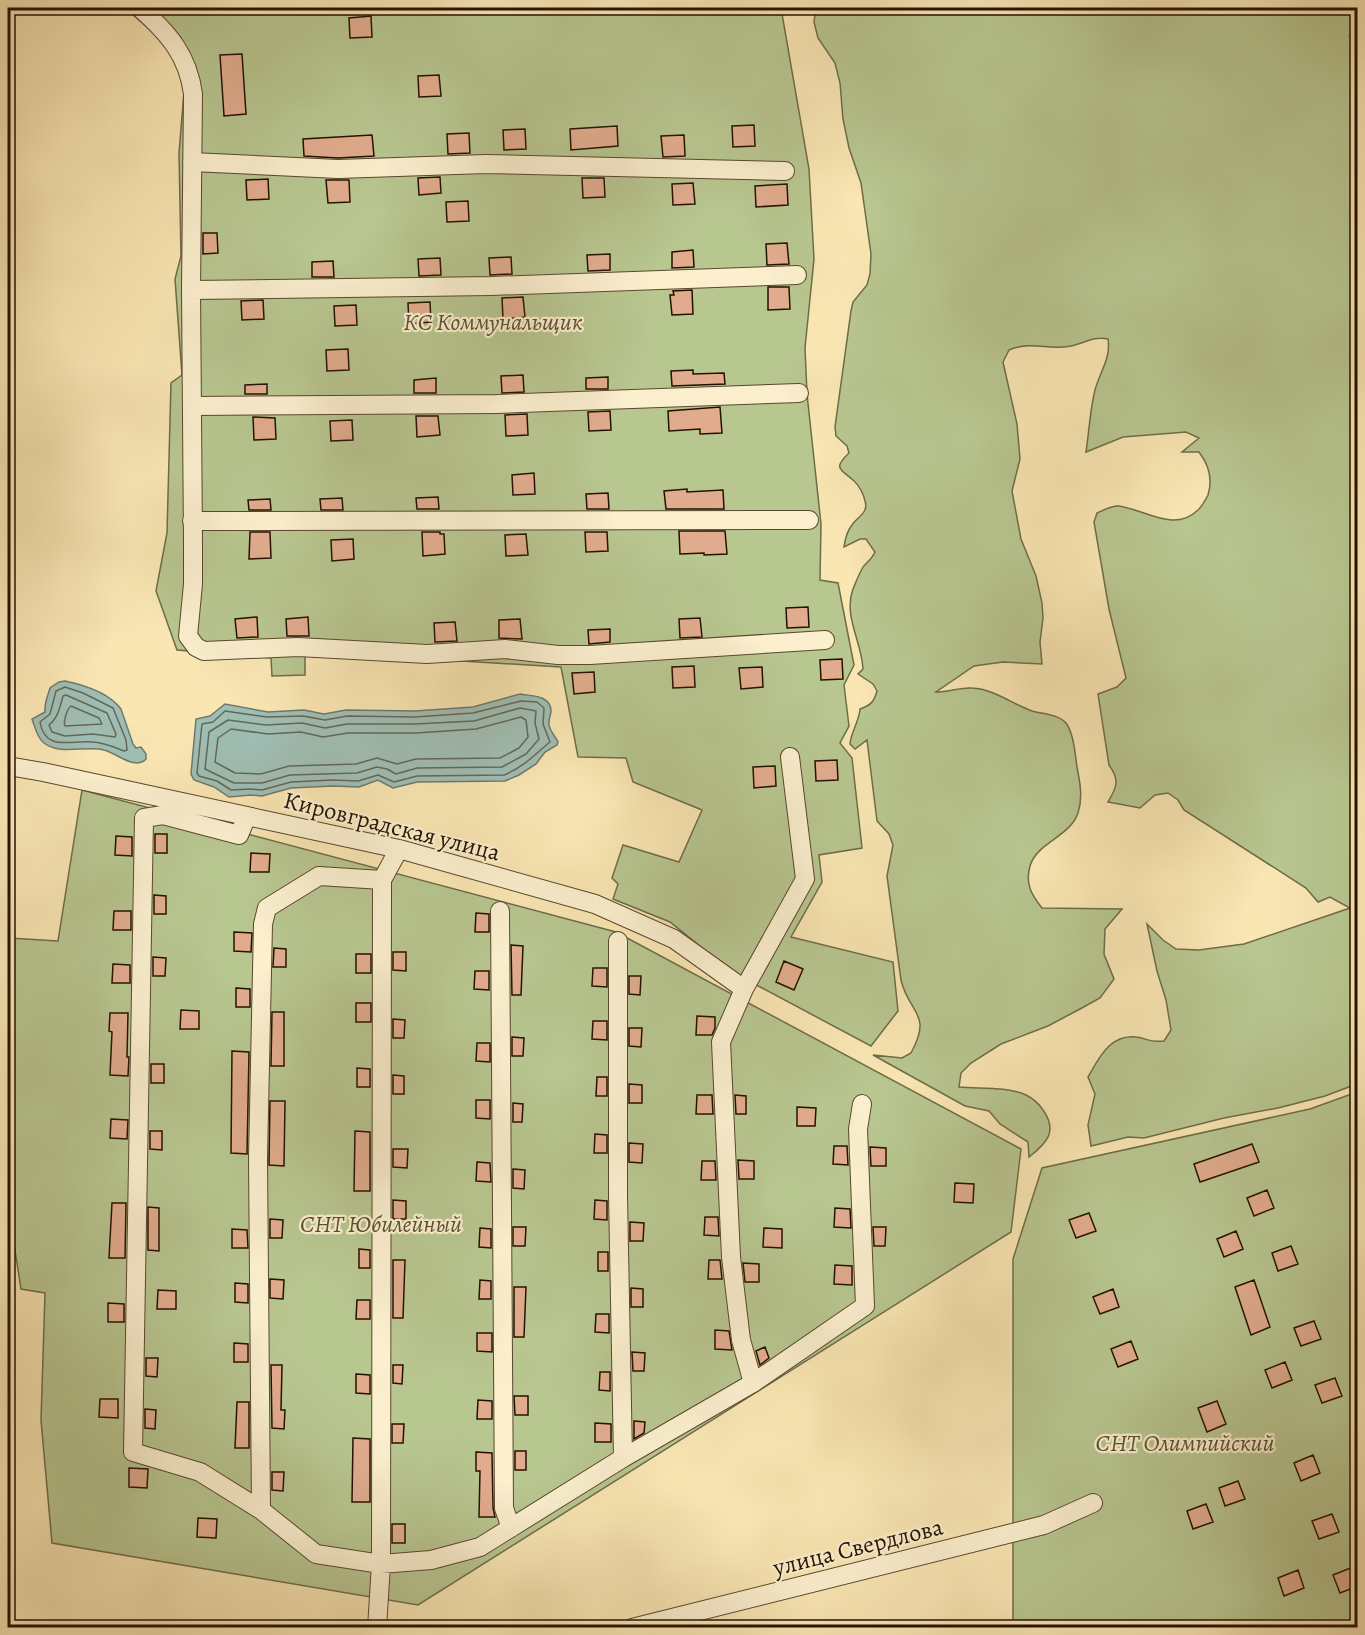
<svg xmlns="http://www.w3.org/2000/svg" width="1365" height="1635" viewBox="0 0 1365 1635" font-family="Alegreya,serif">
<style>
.green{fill:#b8c690;stroke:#6e6c48;stroke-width:1.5}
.water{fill:#a0beb4;stroke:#6e796c;stroke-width:1.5}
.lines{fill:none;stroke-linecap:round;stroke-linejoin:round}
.shore{stroke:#62685a;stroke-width:1.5}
.building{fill:#e1ac8e;stroke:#241201;stroke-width:1.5}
.street-casing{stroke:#59472e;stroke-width:20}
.street{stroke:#fbefce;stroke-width:18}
.labels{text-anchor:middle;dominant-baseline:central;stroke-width:4.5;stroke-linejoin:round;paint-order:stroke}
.park-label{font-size:24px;font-style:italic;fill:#585133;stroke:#fbefce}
.street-label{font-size:24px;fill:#241201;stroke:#fbefce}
</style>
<rect width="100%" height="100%" fill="#f9e6b3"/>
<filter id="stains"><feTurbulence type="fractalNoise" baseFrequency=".00333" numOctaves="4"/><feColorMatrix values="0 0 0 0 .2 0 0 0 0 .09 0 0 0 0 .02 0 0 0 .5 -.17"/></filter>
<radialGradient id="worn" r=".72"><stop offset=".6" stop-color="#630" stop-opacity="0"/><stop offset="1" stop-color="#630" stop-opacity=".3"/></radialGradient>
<!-- green -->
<path class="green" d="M125,8h656l28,161 5,90 -9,89 2,46 14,130 -1,56 18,3 16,82 -10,20 5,41 -9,17 12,15 10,90 -43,7 3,27 -31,55 102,25 5,49 -27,35 -139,-74 -62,-50 -57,-23 5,-15 -6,-6 11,-33 56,17 23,-52 -69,-28 -7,-24 -48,-1 -17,-90 -132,-8 -124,-4v20l-33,1 -1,-18 -94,-8 -21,-59 11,-58 4,-150 11,-8 -7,-96 6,-23 -2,-103 5,-61 -1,-16 -21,-36z
M816,8h541v16l-7,11 7,-3v1052l-32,12 -47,12 -54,10 -80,20 -16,-1 -37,9 -3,-21 7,-31 -7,-17c11,-19 22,-43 48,-40 12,1 11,6 28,4l7,-11 -5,-30 -9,-29 -10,-47 16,16 13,9 23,1 45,-6 106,-36 -20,-11 -12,5 -12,-14 -122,-78 -6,-10 -10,-7 -13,2 -15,13 -32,-6c9,-15 12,-22 1,-37l-11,-71 19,-7 9,-9 -17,-69 -15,-87 3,-9c7,-3 15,-8 22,-7 27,4 55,27 79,4 5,-5 7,-9 10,-15 5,-16 1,-30 -9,-43h-17l17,-14 -13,-6 -63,5 -37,15c3,-20 4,-42 9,-62 5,-19 16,-31 13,-51 -15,-3 -23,4 -37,7 -23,5 -38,-6 -62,4l-6,12 14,62 3,35 -8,32 9,48 15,37 6,27 1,15 -3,24 2,22 -39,-2 -29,4 -38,26c12,0 25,-5 36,-4 22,1 40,16 60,23 11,3 26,3 34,12 8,11 9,31 11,44 3,15 6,31 1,46 -8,24 -41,29 -48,53 -5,18 1,28 12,42l80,1 -17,20 -1,25 10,25 -14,19 -20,11 -32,17 -47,18 -30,19 -10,10 -2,14c21,2 47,-1 67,8 6,3 13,9 17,15 15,21 4,33 -14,47l-1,-15 -28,-18 -11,-13 -24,-5 -92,-51 29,3 9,-5c22,-40 -2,-39 -10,-73l-14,-104 6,-31 -4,-11 -12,-13 -10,-81 -12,9 -5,-5c1,-12 9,-22 10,-35 11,-4 14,-7 17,-18l-4,-7 -15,-10 5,-5c-1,-27 -20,-53 -10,-80 3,-7 6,-15 10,-22 4,-5 9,-8 12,-15l-9,-13h-6l-16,8c1,-7 3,-16 8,-22 5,-8 17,-12 13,-24 -1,-6 -6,-16 -11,-20 -13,-12 -22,-12 -5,-28l-2,-7 -11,-10 -1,-9 16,-116 2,-9 14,-17 3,-11 1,-20 -10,-71 -12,-35 -6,-29 -3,-36 -5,-20 -17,-25 -4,-16z
M82,790l534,142 405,217 -10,83 -593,373 -366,-62 -11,-123 4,-127 -24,-4 -13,-84v-261l1,-6 49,3z
M1357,1092v535h-344v-368l29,-91 268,-59z"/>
<!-- water -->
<path class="water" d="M65,681c19,4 44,12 56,28l12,35 3,4 5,-1 5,7v5c-11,12 -29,-6 -42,-9 -18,-5 -43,6 -60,-7 -7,-5 -9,-16 -12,-24l13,-7c-1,-9 3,-16 5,-24l9,-6z
M520,694c11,2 31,1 31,17 0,4 -3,9 -2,14 1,6 6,11 9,17l-1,3 -12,7 -9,12 -17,11 -14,6 -88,1 -24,6 -15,-8 -19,7 -26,-1 -42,2 -29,8 -11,-1 -22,2 -15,-10 -20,-7 -3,-6 5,-55 14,-3 15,-12 43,8 36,-2 20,4 22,-4 69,1 58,-4z"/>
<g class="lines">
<!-- shore -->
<path class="shore" d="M65,687l18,6 30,15 13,32 1,10 -3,1c-10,-4 -21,-9 -32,-9 -21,-2 -47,10 -52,-20l10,-8 6,-23z
M66,695l41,18 9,21 -1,3 -22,-3 -28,2 -13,-4 -3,-7c9,-7 11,-18 14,-29z
M521,701l16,1 7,6 -1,16 7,18c-16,13 -26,25 -46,33l-87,1 -23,6 -16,-7 -20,6 -25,-1 -42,2 -29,8 -12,-1 -19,1 -14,-9 -18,-5 -2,-3 5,-49 11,-2 12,-11 42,6 36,-1 22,4 22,-4 68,1 58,-4z
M71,706l28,12 3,6 -37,2c-2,-4 2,-17 6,-20z
M520,708l16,3 -1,12 4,16 -13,15 -24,13 -85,1 -21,6 -9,-5 -10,-2 -20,6 -67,2 -28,8h-28l-29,-14 4,-37 19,-12 38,5 36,-2 23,5 22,-4h68l59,-3z
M521,717l5,3 2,17 -9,11 -19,10 -84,1 -19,5 -20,-6 -21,6 -67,2 -28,8 -26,-1 -20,-11 3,-24 13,-9 37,5 33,-2 22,5 25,-4h68l60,-4z"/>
</g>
<!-- building -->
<path class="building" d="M371,16l1,21 -22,1 -1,-20z
M242,54l4,60 -22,2 -4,-61z
M439,75l2,21 -22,1 -1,-21z
M754,125l1,21 -22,1 -1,-21z
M617,126l1,20 -47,4 -1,-21z
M525,129l1,20 -22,1 -1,-20z
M469,133l1,20 -22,1 -1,-20z
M372,135l2,21 -36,2 -34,-2 -1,-17z
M684,135l1,21 -22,1 -2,-21z
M440,177l1,16 -22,2 -1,-17z
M582,178h22l1,19 -22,1z
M268,179l1,20 -22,1 -1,-20z
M326,180h23l1,22 -22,1z
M693,183l2,21 -22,1 -1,-21z
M787,184l1,21 -32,2 -1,-21z
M468,201l1,20 -22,1 -1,-20z
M203,233h14l1,20 -15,1z
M787,243l2,21 -22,1 -1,-21z
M693,250l1,17 -22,1v-16z
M610,254v16l-22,1 -1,-16z
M511,257l1,17 -22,1 -1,-17z
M440,258l1,17 -22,1 -1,-17z
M333,261l1,16h-22v-15z
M768,287h21l1,22 -22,1z
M692,290l1,24 -21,1 -2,-20h4l-1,-4z
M523,297l2,20 -22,2 -1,-21z
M263,300l1,19 -22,1 -1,-19z
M430,302l1,20 -22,2 -1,-21z
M356,305l1,20 -22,1 -1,-20z
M348,349l1,21 -22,1 -1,-21z
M693,370v4l31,-1 1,11 -53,2 -1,-15z
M523,375l1,17 -22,1 -1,-17z
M608,377v12h-22v-11z
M436,378v15h-22v-13z
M267,384v10h-22v-9z
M720,407l2,26 -22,1v-5l-31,2 -1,-20z
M610,411l1,19 -22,1 -1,-19z
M527,414l1,21 -22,1 -1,-21z
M416,416h22l2,19 -23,2z
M253,417l22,1 1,21 -22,1z
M352,420l1,20 -22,1 -1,-20z
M534,473l1,21 -22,1 -1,-20z
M687,489v3l36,-2 1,19h-58l-2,-18z
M608,493l1,16h-22l-1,-15z
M438,497l1,12h-22l-1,-11z
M342,498l1,12h-22l-1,-11z
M270,499l1,11h-22l-1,-10z
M679,531h46l2,23 -23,1v-2l-24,1z
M250,532h20l1,26 -22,1z
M422,532h18v2h4l1,20 -22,2z
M585,532h22l1,19 -22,1z
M526,534l2,21 -22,1 -1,-21z
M353,539l1,20 -22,2 -1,-21z
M808,607l1,20 -22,1 -1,-20z
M257,617l1,20 -21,1 -2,-19z
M308,617l1,19h-22l-1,-17z
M700,618l2,19 -22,1 -1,-19z
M520,619l2,20 -23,-1v-18z
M455,622l2,19 -22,1 -1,-19z
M610,629v13l-21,2 -1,-14z
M842,659l1,20 -22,1 -1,-20z
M694,666l1,21 -22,1 -1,-21z
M762,667l1,20 -22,2 -2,-21z
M594,672l1,20 -21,2 -2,-21z
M837,760l1,20 -22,1 -1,-20z
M775,766l1,20 -22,2 -1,-21z
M155,834h12v19h-12z
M116,836l16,1v19l-17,-1z
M251,853l19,1 -1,18h-19z
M154,895l12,1v18h-12z
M114,911h17v19h-18z
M476,913l13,1v18h-14z
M234,932l18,1 -1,19 -17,-1z
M511,945l12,1 -2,49h-9z
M274,948l12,1v18h-13z
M393,952h13v19l-13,-1z
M356,954h15v19h-15z
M153,957l13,1 -1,18h-12z
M784,961l19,8 -9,21 -18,-8z
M113,964l17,1v18h-18z
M593,968h14v19l-15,-1z
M475,971h14v19l-15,-1z
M629,976h12l-1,19 -11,-1z
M236,988l14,1v18h-14z
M356,1003h15v19h-15z
M181,1010l18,1v18h-19z
M272,1012h12v54h-13z
M110,1013h18l-1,44h2l-1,19 -18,-1 2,-43 -3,-1z
M697,1016l18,1v11l-3,7h-16z
M393,1019l12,1 -1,18h-11z
M593,1021h14v19l-15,-1z
M629,1028h13l-1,19 -12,-1z
M512,1037l12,1 -1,18h-11z
M477,1043h13v19l-14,-1z
M232,1051l17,1 -2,102 -16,-1z
M151,1064h13v19h-13z
M357,1068l13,1v18h-13z
M393,1075l11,1v18h-11z
M597,1077h10v19h-11z
M629,1084l13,1v18h-13z
M697,1095h15l1,19h-17z
M735,1095l11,1v18h-10z
M476,1100h14v19l-14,-1z
M270,1101h15l-1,65 -15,-1z
M513,1103l10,1 -1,18h-9z
M797,1107l19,1 -1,18h-18z
M111,1119l17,1 -1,19 -17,-1z
M150,1131h12v19l-12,-1z
M355,1131l15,1v59h-16z
M595,1134l12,1v18h-13z
M629,1143l14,1 -1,19 -13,-1z
M1252,1144l7,18 -59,20 -6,-18z
M834,1146h13l1,19 -15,-1z
M870,1147l16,1v18h-15z
M393,1149h15l-1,19 -14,-1z
M738,1160l16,1v18h-15z
M702,1161h13l1,19h-15z
M477,1162l13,1 1,19 -15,-1z
M513,1169l12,1 -1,19 -11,-1z
M955,1183l19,1 -1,19 -19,-1z
M1267,1190l7,18 -20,8 -7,-18z
M393,1200l13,1v18h-13z
M595,1200l12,1v19l-13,-1z
M112,1203h14l-1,55h-16z
M148,1207l11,1v43l-11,-1z
M835,1208l15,1 1,19 -17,-1z
M1089,1213l7,18 -20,7 -7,-18z
M705,1217h13l1,19 -15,-1z
M270,1219l13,1 -1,18h-12z
M630,1222l14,1 -1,18h-13z
M513,1227h13l-1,19h-12z
M873,1227h13l-1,19h-11z
M480,1228l11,1v19l-12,-1z
M764,1228l18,1v19l-19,-1z
M232,1229l15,1 1,18h-16z
M1236,1231l7,18 -19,8 -7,-18z
M1291,1246l7,18 -20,7 -6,-18z
M359,1249l11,1v18h-11z
M598,1252h10v19h-10z
M393,1260h12l-2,58h-10z
M709,1260h11l2,19h-14z
M743,1263l16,1v18h-14z
M835,1265l17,1v19l-18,-1z
M270,1279l14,1 -1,19 -13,-1z
M480,1280l11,1v18h-12z
M1254,1280l16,47 -19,8 -16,-48z
M235,1283l13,1v19l-13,-1z
M514,1287h12l-2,50h-10z
M631,1288l12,1v18h-12z
M1113,1289l6,18 -19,7 -7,-17z
M158,1290l18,1v18h-19z
M357,1300h13v19h-14z
M108,1303l16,1v18h-16z
M596,1314h13v19l-14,-1z
M1314,1321l7,18 -20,7 -7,-18z
M715,1330l14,1 3,19 -17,-1z
M477,1333h15v19l-15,-1z
M1131,1341l7,18 -20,8 -7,-18z
M234,1343l14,1v18h-14z
M765,1347l4,11 -9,7 -4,-14z
M632,1352l13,1 -1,18h-11z
M146,1358h12l-1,19 -11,-1z
M1285,1362l7,18 -20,8 -7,-18z
M271,1365h11l-1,45h4l-1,19 -12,-1z
M393,1365h10l-1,19 -9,-1z
M600,1372h10v19l-11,-1z
M356,1374l14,1v19l-14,-1z
M1335,1378l7,18 -20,7 -7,-18z
M514,1396h14v19h-13z
M100,1399h18v19l-19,-1z
M478,1400l14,1v18h-15z
M1217,1401l9,23 -19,8 -9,-24z
M237,1402h12v46h-14z
M145,1409l11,1 -1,19 -10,-1z
M634,1421l11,1 -1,11 -10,6z
M595,1423l16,1v18h-16z
M392,1424h12l-1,19h-11z
M353,1438l17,1v63h-18z
M515,1451h11v19h-11z
M476,1452l16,1 1,55 2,9h-16l1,-46h-4z
M1313,1455l7,18 -19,8 -7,-18z
M129,1468l19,1 -1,19 -18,-1z
M272,1472h12l-1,19 -11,-1z
M1238,1481l7,18 -20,7 -6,-18z
M1206,1504l7,18 -20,7 -6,-18z
M1332,1514l7,18 -20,7 -7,-18z
M198,1518l19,1 -1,19 -19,-1z
M392,1524h13v19h-13z
M1353,1567l5,12v7l-18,7 -7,-18z
M1298,1570l6,18 -20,8 -6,-18z"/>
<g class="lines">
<!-- street casing -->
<g class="street-casing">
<path id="street" d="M140,8c28,25 48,47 53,86l-2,196 2,252v42l-5,52 8,11 8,4 94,-4 129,7 78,-5 53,6h32l235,-15
M192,162l146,7 148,-5 299,7
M191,290l300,-4 306,-11
M193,406l304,-2 302,-11
M192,521l617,-1
M8,766l35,6 356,77 196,55 79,35 70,50
M247,816l-8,19 -76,-20 -19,3 -11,634 67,20 61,38 55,44 65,10 50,-4 49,-13 143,-89 130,-75 112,-77 -7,-177 4,-25
M500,911l4,597 7,20
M618,941v254l5,263
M753,1383l-12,-43 -10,-83 -10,-215 23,-53 61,-110 -15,-122
M261,1510l-3,-352 5,-234 4,-16 52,-32 63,4 17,-31
M377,1628l4,-64 1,-684
M632,1628l412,-103 49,-22"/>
</g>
<!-- street -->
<use href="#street" class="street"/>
</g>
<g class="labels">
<!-- park labels -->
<g class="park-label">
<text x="493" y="322">КС Коммунальщик</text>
<text x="381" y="1224">СНТ Юбилейный</text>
<text x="1185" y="1443">СНТ Олимпийский</text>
</g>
<!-- street labels -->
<g class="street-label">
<text transform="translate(392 826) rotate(14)">Кировградская улица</text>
<text transform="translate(858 1547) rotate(-14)">улица Свердлова</text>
</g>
</g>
<!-- margin -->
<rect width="1365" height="1635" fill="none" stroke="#f9e6b3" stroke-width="30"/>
<rect x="9" y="9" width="1347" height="1617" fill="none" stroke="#241201" stroke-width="3"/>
<rect x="15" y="15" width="1335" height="1605" fill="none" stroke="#241201" stroke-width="1.5"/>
<rect width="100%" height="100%" filter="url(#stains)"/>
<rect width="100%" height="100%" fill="url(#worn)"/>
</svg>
